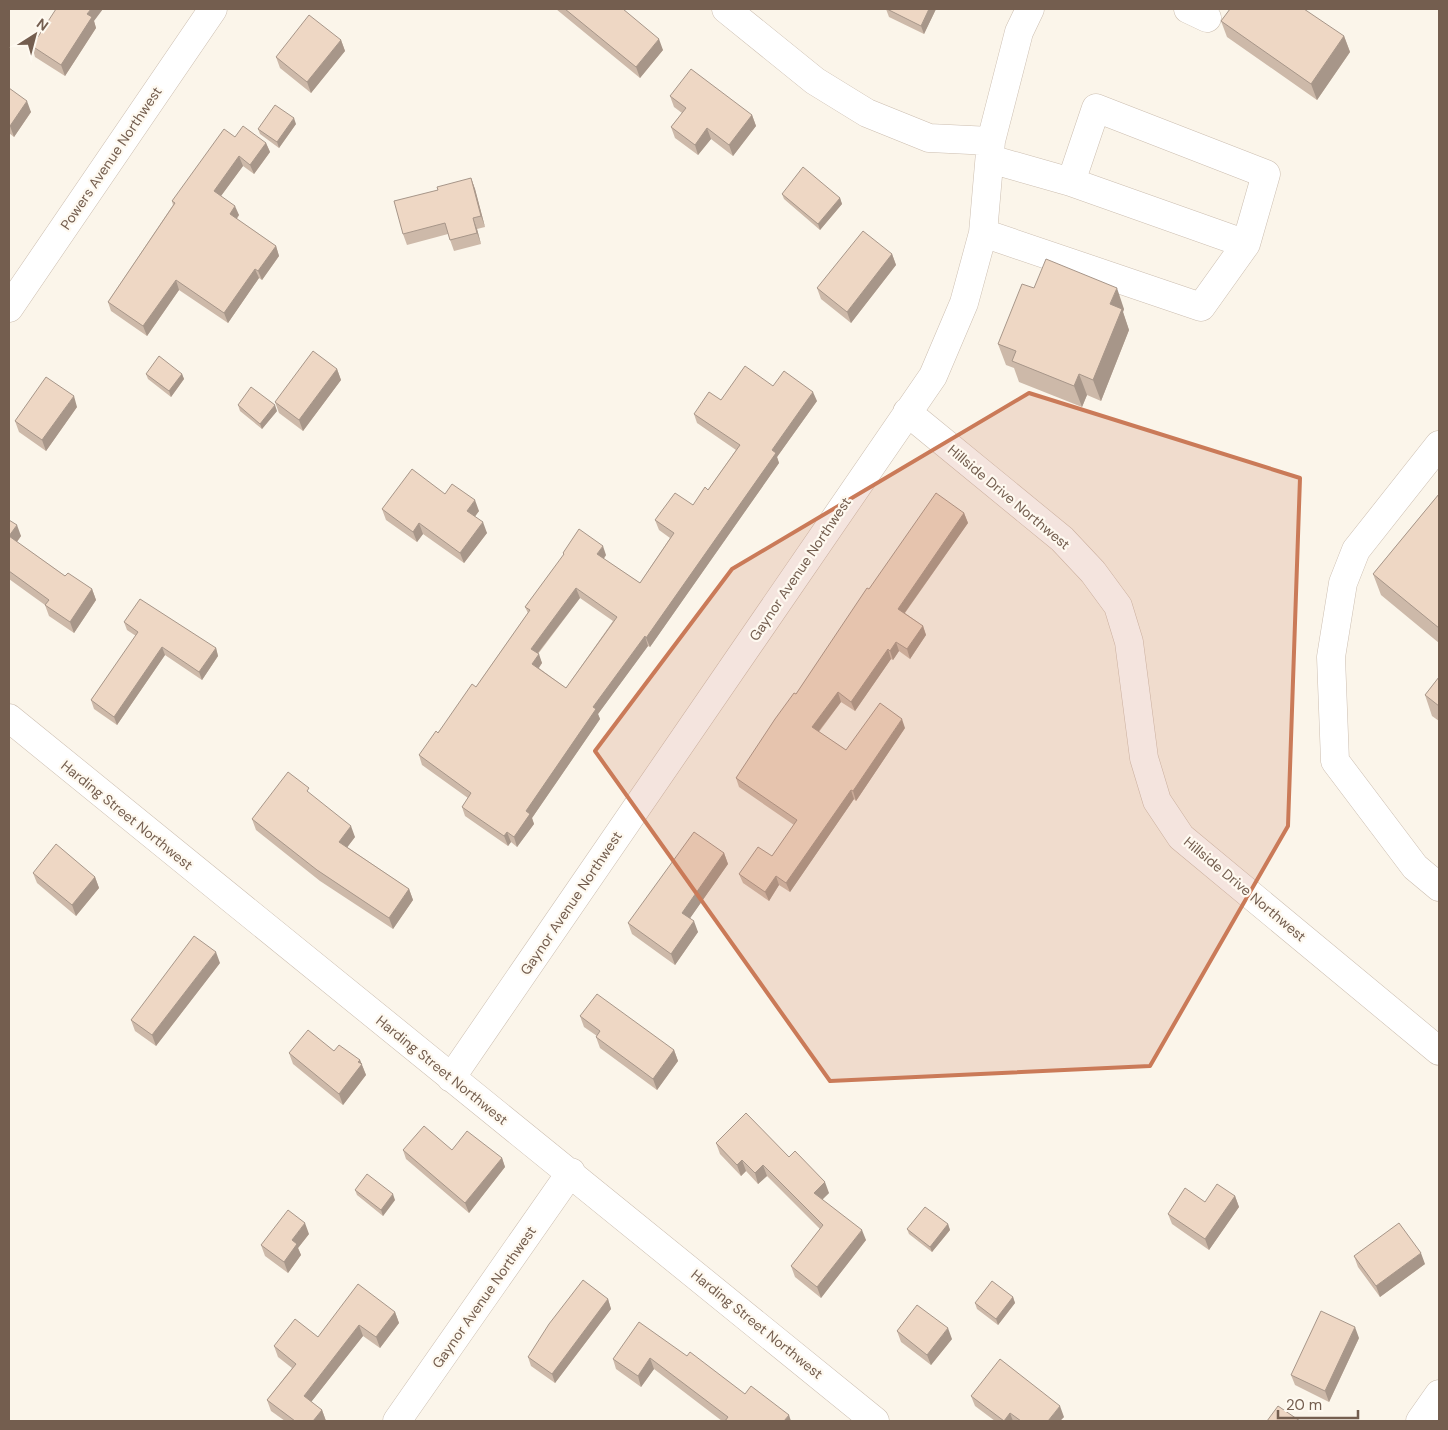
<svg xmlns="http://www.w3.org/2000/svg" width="1448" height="1430" viewBox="0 0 1448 1430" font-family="'DM Sans',sans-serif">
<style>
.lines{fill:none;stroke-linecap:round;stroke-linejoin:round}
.minor-casing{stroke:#ccbeb0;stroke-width:29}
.minor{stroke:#fff;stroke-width:28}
.wall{fill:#cdb9a9;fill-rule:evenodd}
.shaded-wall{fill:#a79689}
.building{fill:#eed7c4;stroke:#a79689;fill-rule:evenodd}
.marked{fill:#ca7a58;fill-opacity:0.2;stroke:#ca7a58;stroke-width:4;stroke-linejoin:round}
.labels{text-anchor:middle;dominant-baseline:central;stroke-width:4.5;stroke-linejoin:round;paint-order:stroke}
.street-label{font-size:14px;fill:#745e4f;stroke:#fef9f0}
</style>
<rect width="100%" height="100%" fill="#fbf5ea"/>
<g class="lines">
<!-- minor casing -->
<g class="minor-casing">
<path id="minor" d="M726,9l89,72 52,32 62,25 62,3
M1188,9l19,9
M1071,182l175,62
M983,233l218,74 45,-63 20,-70 -170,-66 -25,74 -81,-23
M9,308l204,-299
M907,412l155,127 31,33 25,34 11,36 15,116 13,43 24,36 258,214
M1439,445l-83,105 -13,33 -12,74 4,104 80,106 24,20
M9,718c288,235 578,467 866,703
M451,1078l482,-702 31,-73 19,-70 8,-92 28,-109 11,-23
M397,1421l174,-249
M1420,1421l19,-27"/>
</g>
<!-- minor -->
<use href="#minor" class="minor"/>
</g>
<!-- wall -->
<path class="wall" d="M556,9h67l40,41 -23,28z
M886,9h50l-12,25 -35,-17z
M94,21l2,7 -31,48 -30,-19 -3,-11z
M1221,21l123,15 6,16 -33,48 -90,-63z
M341,40l4,11 -34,42 -31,-25 -4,-11z
M9,88l22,24 -17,25 -5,-4z
M670,96l82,19 4,11 -23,30 -22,-17 -13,16 -23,-17 -4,-11 11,-14 -8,-6z
M296,124l-17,24 -19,-14 -2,-5z
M235,137l31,6 4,9 -16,22 -11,-8 -22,30 18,19 -2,4 39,27 3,10 -17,24 -3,-2 -31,45 -49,-33 -32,46 -36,-25 -3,-9 65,-97 -1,-4z
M471,178l4,11 10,38 -8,2 4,15 -27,7 -6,-17 -41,11 -4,-11 35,-44z
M782,194l58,4 2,6 -22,26 -36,-31z
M892,254l4,11 -45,58 -30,-24 -4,-11z
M1034,288l90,21 -1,3 6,18 -28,71 -14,-6 -5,12 -63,-25 -5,-14 -8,-3 -8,-21z
M337,369l4,11 -38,51 -24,-18 -4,-11z
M146,374h36l2,5 -13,18 -23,-18z
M773,386l44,15 -40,56 2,6 -129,184 -2,-1 -50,68 2,5 -68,99 2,6 -17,23 -6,-5 -3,4 -43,-30 -3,-9 6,-9 -46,-33 -3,-10 57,-68 52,-74 -3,-6 39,-52 -1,-2 43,2 -2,4 36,24 30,-45 -11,-8 -4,-10 38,-15 15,-15 28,-40 -39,-27 -3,-9 27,-14zM580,598l33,23 -47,67 -27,-20 3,-5 -4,-9z
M238,405l39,6 -15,18 -22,-18z
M77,407l-31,44 -27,-19 -4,-11z
M445,494l34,17 -4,5 12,17 -23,30 -41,-29 -6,8 -31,-22 -4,-11z
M1439,494v149l-58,-48 -8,-21z
M964,513l4,10 -63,90 18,13 3,9 -16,24 -11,-8 -6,9 -2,-1 -36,52 -14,-9 -22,30 27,18 59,-22 -49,73 -2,-2 -64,93 -11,-7 -10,16 -26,-18 -4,-9 33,-18 22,-31 -55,-38 -3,-9 60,-84 73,-105z
M9,520l12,16 -4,6 48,34 27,13 4,11 -22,33 -25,-17 -4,-11 -36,-26z
M124,622l92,26 2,8 -16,24 -37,-25 -48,70 -23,-16 -3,-9 45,-64 -9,-6z
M1439,677v44l-7,-5 -7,-21z
M311,795l44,42 -8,10 62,42 4,11 -20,29 -73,-48 -64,-51 -4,-11z
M724,853l4,11 -38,54 8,14 -23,33 -43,-31 -4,-11z
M33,873l62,4 4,11 -23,28 -39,-33z
M220,963l-64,83 -21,-15 -4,-11z
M580,1016l94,34 4,11 -21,29 -57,-42 -4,-11 1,-1 -13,-9z
M334,1051l26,9 6,15 -23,30 -50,-41 -4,-11z
M716,1143l73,14 40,36 -7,6 44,41 -45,58 -26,-21 -4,-11 29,-37 -53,-53 -9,8 -12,-13 -5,5 -21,-22z
M403,1150h49l50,8 3,9 -36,46 -63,-54z
M355,1190l40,10 -12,16 -26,-21z
M1235,1196l4,11 -30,43 -37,-26 -4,-10 37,-12z
M948,1224l2,6 -18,22 -23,-18 -2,-5z
M309,1234l-11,14 3,7 -13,18 -23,-17 -4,-11z
M1354,1256l71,8 -45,33 -22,-30z
M1013,1297l2,6 -17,22 -21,-16 -2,-6z
M608,1299l3,10 -56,74 -24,-17 -3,-9z
M395,1312l4,11 -19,25 -17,-12 -52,66 11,8 4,11h-41l-14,-10 -4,-11 25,-32 -14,-11 -4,-11 44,-9z
M897,1331l55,8 -21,26 -30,-23z
M1359,1338l-30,64 -34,-17 -4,-10z
M687,1356l58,38 46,27h-69l-68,-52 -13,18 -25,-18 -3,-10z
M971,1396l93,21 -4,4h-65l-20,-15z"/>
<!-- shaded-wall -->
<path class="shaded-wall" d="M91,9h12l-9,12 2,7 -31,48 -4,-11 26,-51z
M929,9h7l-12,25 -3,-8z
M1344,36l6,16 -33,48 -6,-16z
M659,39l4,11 -23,28 -4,-11z
M341,40l4,11 -34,42 -4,-11z
M27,101l4,11 -17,25 -4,-11z
M752,115l4,11 -23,30 -4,-11z
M294,118l2,6 -17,24 -2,-6z
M707,128l4,11 -13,16 -3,-10z
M266,143l4,9 -16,22 -4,-9z
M239,156l4,10 -25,34 -4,-9z
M471,178l4,11 10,38 -4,-11z
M840,198l2,6 -22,26 -2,-6z
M235,206l4,9 -6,8 -3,-9z
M473,218l4,11 4,15 -4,-11z
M276,246l3,10 -17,24 -4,-9z
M892,254l4,11 -45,58 -4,-11z
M255,269l4,9 -31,45 -4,-10z
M176,280l3,10 -32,46 -4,-10z
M1117,288l7,21 -1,3 6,18 -28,71 -8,-21 17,-76z
M337,369l4,11 -38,51 -4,-11z
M182,374l2,5 -13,18 -2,-6z
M1079,374l8,21 -5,12 -8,-21z
M813,392l4,9 -40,56 2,6 -129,184 -4,-9 126,-188z
M74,396l3,11 -31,44 -4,-11z
M275,405l2,6 -15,18 -2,-5z
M475,500l4,11 -8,11 -4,-11z
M964,513l4,10 -67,95 -3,-9z
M483,522l4,11 -23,30 -4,-10z
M419,523l4,11 -6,8 -4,-10z
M17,525l4,11 -8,11 -4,-11z
M603,546l3,9 -6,8 -3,-9z
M576,588l4,10 -46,60 -3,-9z
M92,589l4,11 -22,33 -4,-11z
M923,626l3,9 -16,24 -3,-10z
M645,636l3,10 -50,68 2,5 -68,99 2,6 -17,23 -3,-10 12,-26 67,-104z
M896,642l3,9 -6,9 -3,-9z
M162,647l3,8 -48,70 -3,-8z
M216,648l2,8 -16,24 -3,-8z
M888,649l3,10 -36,52 -4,-9z
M539,654l3,9 -7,10 -3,-9z
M838,692l3,10 -26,34 -3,-9z
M902,719l3,9 -49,73 -3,-10z
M851,790l3,9 -64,93 -4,-9z
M351,826l4,11 -12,16 -4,-11z
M507,832l4,10 -3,4 -4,-10z
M724,853l4,11 -42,60 -4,-11z
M776,876l3,9 -10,16 -4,-9z
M95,877l4,11 -23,28 -4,-11z
M409,889l4,11 -20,29 -4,-11z
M694,921l4,11 -23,33 -4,-11z
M216,952l4,11 -64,83 -4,-11z
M674,1050l4,11 -21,29 -4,-11z
M360,1060l6,15 -23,30 -4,-11z
M502,1158l3,9 -36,46 -4,-10z
M742,1160l4,11 -5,5 -4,-11z
M763,1165l4,11 -9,8 -3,-11z
M825,1182l4,11 -11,11 -4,-11z
M393,1194l2,6 -12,16 -2,-6z
M1235,1196l4,11 -30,43 -4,-11z
M305,1223l4,11 -11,14 3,7 -13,18 -4,-11 8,-22z
M948,1224l2,6 -18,22 -2,-5z
M862,1230l4,10 -45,58 -4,-11z
M1421,1253l4,11 -45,33 -4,-11z
M1013,1297l2,6 -17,22 -2,-6z
M608,1299l3,10 -56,74 -3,-9z
M395,1312l4,11 -19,25 -4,-11z
M359,1325l4,11 -55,70 -4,-10z
M1355,1327l4,11 -30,64 -4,-11z
M948,1328l4,11 -21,26 -4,-10z
M650,1358l4,11 -13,18 -3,-11z
M1060,1406l4,11 -4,4h-12z
M322,1410l4,11h-13z
M1010,1413l3,8h-9z
M789,1415l2,6h-7z"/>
<!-- building -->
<path class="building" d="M56,9h35l-4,5 5,3 -31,48 -29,-19z
M565,9h58l36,30 -23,28z
M887,9h42l-8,17z
M1230,9h74l40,27 -33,48 -90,-63z
M309,15l32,25 -34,42 -31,-25z
M691,69l61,46 -23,30 -22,-17 -12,17 -24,-18 15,-19 -16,-12z
M9,88l18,13 -17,25 -1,-1z
M275,105l19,13 -17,24 -19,-13z
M243,126l23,17 -16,22 -11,-9 -25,35 21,15 -5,8 46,32 -18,25 -3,-2 -31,44 -48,-33 -33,46 -35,-24 67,-99 -3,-2 52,-72 11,8z
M803,167l37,31 -22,26 -36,-30z
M471,178l10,38 -8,2 4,15 -27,7 -5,-17 -42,11 -9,-33 44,-11 -1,-3z
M863,231l29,23 -45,58 -30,-24z
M1046,259l71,29 -7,16 12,5 -29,71 -14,-6 -5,12 -62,-25 4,-10 -18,-7 24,-60 12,4z
M313,351l24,18 -38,51 -24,-18z
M159,356l23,18 -13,17 -23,-17z
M745,366l28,20 11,-15 29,21 -41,58 4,3 -130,185 -1,-2 -52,71 3,2 -70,102 4,3 -16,23 -7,-5 -3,4 -42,-29 9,-14 -52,-38 17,-24 2,2 34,-49 4,3 54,-77 -5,-3 39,-53 -1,-1 16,-24 24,17 -6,8 43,29 34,-50 -19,-13 20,-27 18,12 12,-18 3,3 32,-45 -46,-31 15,-22 12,8zM576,588l41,29 -51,71 -34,-24 7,-10 -8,-5z
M46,377l28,19 -32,44 -27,-19z
M251,387l24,18 -15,19 -22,-19z
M412,469l33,25 7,-10 23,16 -8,11 16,11 -23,31 -41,-30 -6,9 -31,-23z
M936,493l28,20 -66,96 25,17 -16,23 -11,-7 -6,9 -2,-2 -37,53 -13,-10 -26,35 34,23 34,-47 22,16 -49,72 -2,-1 -65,93 -10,-7 -11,16 -26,-18 19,-27 14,9 25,-36 -61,-42 39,-59 19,-26 2,1 71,-106 2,1z
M1439,494v134l-66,-54z
M9,520l8,5 -8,11 56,40 3,-3 24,16 -22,33 -25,-17 4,-5 -40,-29z
M140,599l76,49 -17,24 -37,-25 -48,70 -23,-17 47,-68 -14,-10z
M1439,677v29l-14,-11z
M288,772l21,16 -2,3 44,35 -12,16 70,47 -20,29 -72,-48 -65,-51z
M694,832l30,21 -42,60 12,8 -23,33 -43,-31z
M56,844l39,33 -23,28 -39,-32z
M194,936l22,16 -64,83 -21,-15z
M597,994l77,56 -21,29 -57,-42 4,-6 -20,-15z
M308,1030l26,21 5,-6 21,15 -2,2 4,2 -23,30 -50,-41z
M746,1113l43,44 6,-6 30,31 -11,11 48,37 -45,57 -26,-21 32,-41 -60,-60 -8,8 -13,-13 -5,5 -21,-22z
M424,1126l28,24 15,-19 35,27 -37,45 -62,-53z
M367,1174l26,20 -12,16 -26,-20z
M1217,1184l18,12 -30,43 -37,-25 17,-26 20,14z
M925,1207l23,17 -18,23 -23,-18z
M288,1210l17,13 -13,17 5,4 -13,18 -23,-17z
M1399,1223l22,30 -45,33 -22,-30z
M583,1280l25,19 -56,75 -24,-17 21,-33z
M992,1281l21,16 -17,22 -21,-16z
M358,1284l37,28 -19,25 -17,-12 -55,71 18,14 -9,11h-18l-28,-21 29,-36 -22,-18 21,-27 23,18z
M917,1305l31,23 -21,27 -30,-24z
M1321,1311l34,16 -30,64 -34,-16z
M639,1322l48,34 3,-4 55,42 6,-8 38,29 -5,6h-59l3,-4 -78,-59 -12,18 -25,-17z
M1000,1359l60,47 -12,15h-27l-11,-8 -6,8 -33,-25z
M1278,1406l22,15h-33z"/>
<!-- marked area -->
<path class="marked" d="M1029,393l271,85 -12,348 -138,240 -320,15 -235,-330 137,-182z"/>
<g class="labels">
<!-- street labels -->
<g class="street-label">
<text transform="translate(111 158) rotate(-56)">Powers Avenue Northwest</text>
<text transform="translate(1009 497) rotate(40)">Hillside Drive Northwest</text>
<text transform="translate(800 569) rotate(-56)">Gaynor Avenue Northwest</text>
<text transform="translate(127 815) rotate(39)">Harding Street Northwest</text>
<text transform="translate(1245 889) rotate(40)">Hillside Drive Northwest</text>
<text transform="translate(571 903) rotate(-56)">Gaynor Avenue Northwest</text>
<text transform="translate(442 1070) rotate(39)">Harding Street Northwest</text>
<text transform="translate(484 1297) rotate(-55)">Gaynor Avenue Northwest</text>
<text transform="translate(757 1324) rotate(39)">Harding Street Northwest</text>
</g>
</g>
<!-- border -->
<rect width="1448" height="1430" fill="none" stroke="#745e4f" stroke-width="20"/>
<!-- north arrow -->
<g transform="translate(35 35) rotate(36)" stroke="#fef9f0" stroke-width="4" paint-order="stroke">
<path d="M0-4L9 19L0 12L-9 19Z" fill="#745e4f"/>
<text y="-8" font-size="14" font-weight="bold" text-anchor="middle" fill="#745e4f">N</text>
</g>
<!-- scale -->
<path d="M1278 1410v8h80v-8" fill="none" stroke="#745e4f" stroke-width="2.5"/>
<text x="1286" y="1410" font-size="15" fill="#745e4f" stroke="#fef9f0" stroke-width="4" paint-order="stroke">20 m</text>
</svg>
